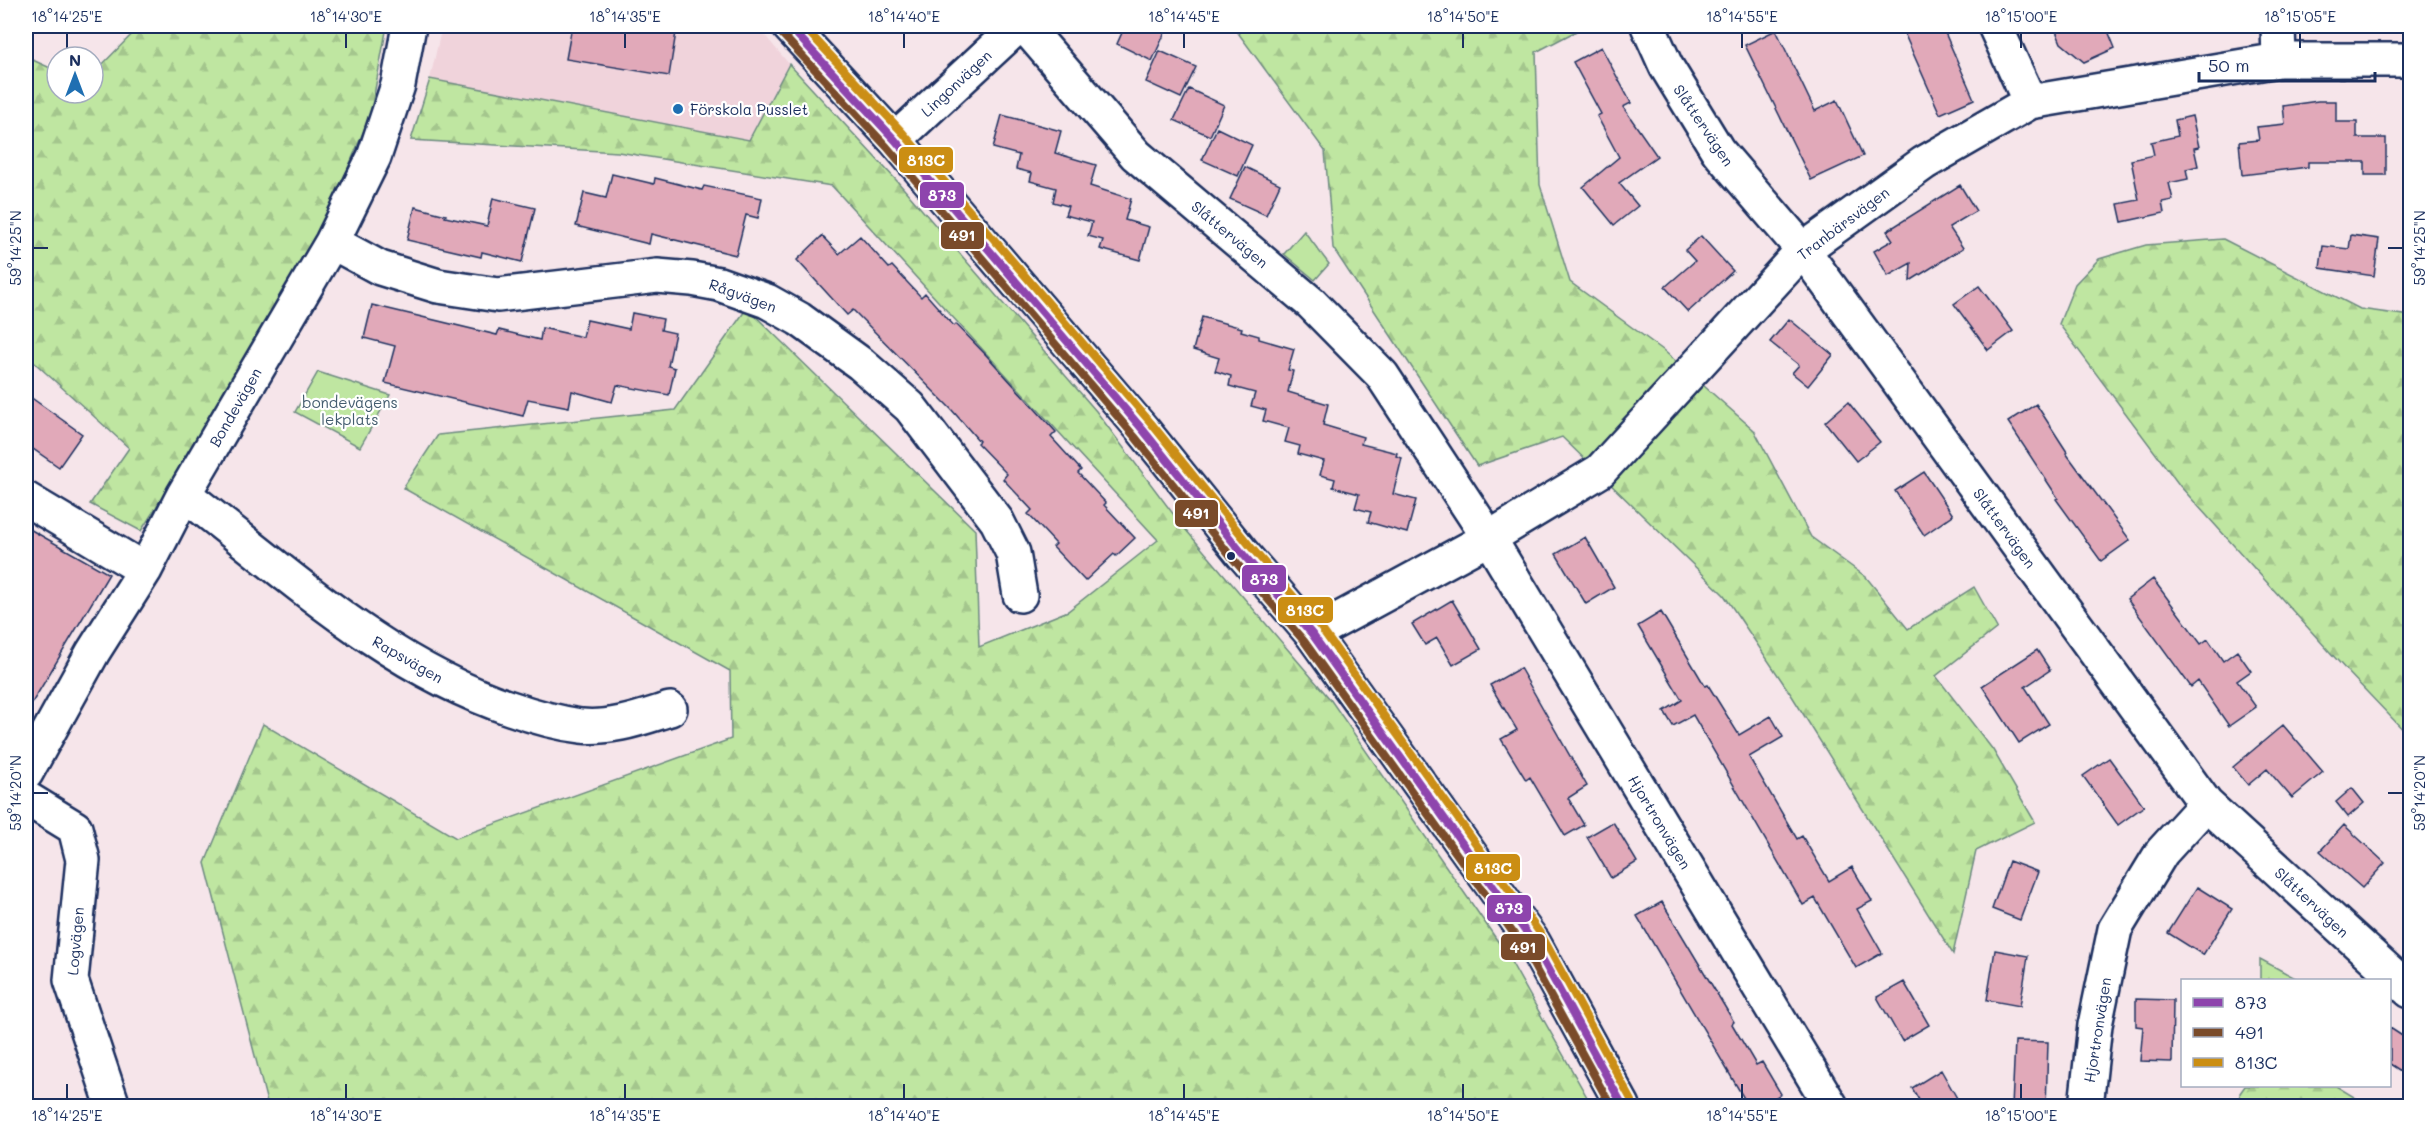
<svg xmlns="http://www.w3.org/2000/svg" width="2436" height="1132" viewBox="0 0 2436 1132" font-family="Mali,sans-serif">
<style>
.built{fill:#f0d3db}
.green{fill:#bfe6a1;stroke:#6d8a80;stroke-width:1.5}
.forest{fill:url(#forest-firs);stroke:#6d8a80;stroke-width:1.5}
.building{fill:#e1a9b9;stroke:#1b2f5e;stroke-width:1.5}
.lines{fill:none;stroke-linecap:round;stroke-linejoin:round}
.minor-casing{stroke:#1b2f5e;stroke-width:38}
.minor{stroke:#fff;stroke-width:33}
.bus-1-casing{stroke:#fff;stroke-width:12}
.bus-2-casing{stroke:#fff;stroke-width:12}
.bus-3-casing{stroke:#fff;stroke-width:12}
.bus-1{stroke:#8e44ad;stroke-width:8}
.bus-2{stroke:#7a4b2a;stroke-width:8}
.bus-3{stroke:#cb8e13;stroke-width:8}
.ticks{fill:none;stroke:#1b2f5e;stroke-width:2}
.poi-dot{fill:#1f6fb2;stroke:#fff;stroke-width:2}
.bus-dot{fill:#1b2f5e;stroke:#fff;stroke-width:2}
.labels{text-anchor:middle;dominant-baseline:central;stroke-width:4.5;stroke-linejoin:round;paint-order:stroke}
.street-label{font-size:15px;fill:#1b2f5e;stroke:#fff}
.poi-label{font-size:15px;fill:#1b2f5e;stroke:#fff;text-anchor:start}
.park-label{font-size:15px;fill:#445d6f;stroke:#fff}
.line-badge{stroke:#fff;stroke-width:2}
.badge-label{font-size:16px;text-anchor:middle;font-weight:bold;fill:#fff}
.neatline{fill:none;stroke:#1b2f5e;stroke-width:2}
.ticks-label{font-size:15px;text-anchor:middle;fill:#1b2f5e}
</style>
<defs>
<pattern id="forest-firs" width="22" height="20" patternUnits="userSpaceOnUse" patternTransform="scale(1.5)"><rect width="22" height="20" fill="#bfe6a1"/><path d="M5 1l3.5 6h-7zM16 11l3.5 6h-7z" fill="#a4c68d"/></pattern>
</defs>
<rect width="100%" height="100%" fill="#f6e5ea"/>
<filter id="ink" filterUnits="userSpaceOnUse"><feTurbulence type="fractalNoise" baseFrequency=".0167" numOctaves="2"/><feDisplacementMap in="SourceGraphic" scale="12" xChannelSelector="R" yChannelSelector="G"/><feConvolveMatrix kernelMatrix="1 2 1 2 8 2 1 2 1" color-interpolation-filters="sRGB"/></filter>
<g filter="url(#ink)">
<!-- built -->
<path class="built" d="M442,26h315l32,38 -39,76 -320,-61z"/>
<!-- green -->
<path class="green" d="M1304,231l25,33 -14,16 -31,-26z
M318,372l72,23 -30,52 -65,-35z"/>
<!-- forest -->
<path class="forest" d="M140,26h247l-17,90 -52,123 -135,226 -42,66 -51,-27 39,-56 -103,-93v-298l31,14v22h36v-19z
M1233,26h353l-50,26 4,133 30,97 93,68 91,80 57,107 55,40 42,52 66,-42 23,41 -61,48 57,74 42,72 -59,29 -23,103 -161,-258 -68,-101 -162,-158 -85,29 -144,-218 -8,-97z
M789,64l108,117 199,230 84,112 150,176 176,254 86,153h-1324l-63,-243 58,-139 193,114 275,-99 -1,-68 -327,-183 35,-53 237,-25 72,-102 228,222 4,117 89,-36 90,-71 -326,-354 -214,-34 -207,-12 19,-61 319,61z
M2223,239l137,70 50,7v421l-63,-66 -167,-185 -121,-162 16,-40 24,-25 47,-14z
M2260,959l39,21h-39z
M2245,1086h91l33,20h-128l-1,-13z"/>
<!-- building -->
<path class="building" d="M572,26h105l-8,50 -103,-17z
M1125,26h43l-16,35 -35,-17z
M1901,26h41l32,73 -34,15z
M2054,26h52l9,22 -31,14 -23,-19z
M1776,30l39,81 22,-11 26,56 -52,24 -66,-135z
M1601,47l30,56 -8,4 34,49 -38,27 19,23 -24,19 -31,-38 36,-30 -22,-41 4,-2 -28,-52z
M1160,51l36,16 -15,31 -35,-16z
M1189,89l35,16 -14,31 -36,-16z
M2318,101h18v21h21v16h29v37h-21v-13h-57v5l-66,8 -3,-33 20,-2 -2,-13 28,-3 -2,-18z
M1002,115l59,16 -6,22 41,12 -6,21 41,13 -6,21 24,7 -9,33 -40,-11 3,-9 -15,-4 4,-14 -27,-7 3,-9 -15,-4 3,-14 -26,-7 2,-8 -16,-4 3,-14 -26,-7z
M2192,116l7,31 -5,1 4,18 -12,3 2,10 -19,4 4,17 -11,2 2,11 -42,9 -4,-18 21,-4 -8,-40 23,-5 -3,-13 27,-6 -3,-16z
M1217,128l35,17 -14,31 -36,-16z
M1245,167l35,17 -14,31 -36,-16z
M612,174l42,10 1,-6 47,12 2,-4 58,12 -4,20 -12,-3 -10,40 -85,-21 -2,10 -73,-18 8,-33 22,5z
M1960,185l16,26 -27,16 14,21 -53,33 1,-18 -23,13 -14,-25 19,-11 -6,-9z
M493,198l42,10 -13,54 -40,-10 -1,5 -74,-17 8,-33 31,8 -1,2 42,9z
M2351,235l28,4 -5,37 -54,-8 3,-22 26,3z
M822,236l17,18 21,-18 29,32 3,-2 29,31 4,-4 29,33 2,-2 31,32 69,76 -5,5 30,33 -3,3 28,30 -2,2 31,33 -19,18 -2,-2 -29,27 -32,-34 3,-3 -28,-30 4,-4 -29,-31 4,-5 -30,-31 2,-2 -28,-32 -98,-99 -6,5 -50,-55z
M1701,236l32,35 -45,41 -23,-25 30,-26 -10,-11z
M1979,286l34,45 -25,19 -34,-46z
M372,305l125,30 2,-5 41,10 2,-12 41,9 4,-17 42,9 3,-16 31,6 -2,11 14,3 -7,33 7,2 -6,27 -52,-10 -5,17 -40,-11 -3,16 -41,-8 -5,17 -138,-33 10,-37 -31,-8z
M1202,317l40,11 -1,3 18,5v3l35,10 -6,21 5,1 -5,21 40,12 -5,21 40,12 -2,7 36,9 -1,3 6,2 -9,36 23,6 -9,33 -39,-11 3,-10 -16,-4 4,-14 -26,-7 2,-8 -15,-4 4,-14 -26,-7 2,-8 -15,-4 4,-14 -26,-7 3,-11 -15,-4 4,-13 -26,-7 2,-10 -16,-5 4,-13 -26,-8z
M1789,319l44,36 -25,31 -16,-13 7,-8 -29,-23z
M26,394l56,40 -23,33 -33,-23z
M1848,402l32,40 -24,19 -31,-39z
M2036,404l31,48 -1,1 64,87 -29,21 -45,-62 2,-1 -50,-76z
M1924,472l29,43 -29,20 -29,-44z
M26,527l83,47 -83,139z
M1585,537l29,50 -28,17 -30,-50z
M2153,579l48,65 7,-5 15,22 14,-10 14,20 -14,10 19,26 -27,19 -31,-45 -7,6 -64,-88z
M1452,600l29,49 -28,16 -16,-27 -12,7 -13,-21z
M1661,612l44,74 3,-1 31,50 32,-19 12,21 -34,20 48,82 5,-3 27,45 23,-14 20,34 -15,8 25,44 -26,15 -41,-70 -12,7 -110,-190 -20,11 -9,-15 18,-11 -44,-74z
M2037,650l13,20 -25,17 24,37 -30,19 -37,-57z
M1520,668l67,118 -19,12 16,27 -19,11 -35,-59 -4,3 -25,-41 16,-9 -27,-45z
M2283,725l40,47 -31,26 -25,-29 -19,16 -15,-18z
M2109,758l35,48 -26,19 -35,-49z
M2352,788l12,15 -16,14 -12,-15z
M1613,822l24,40 -26,16 -24,-41z
M2344,825l41,38 -23,25 -42,-37z
M2009,861l29,11 -18,48 -28,-11z
M2197,887l35,22 -29,46 -35,-22z
M1662,902l72,120 -2,2 24,41 6,-3 19,32 -21,13h-11l-112,-191z
M1995,950l33,6 -8,50 -33,-6z
M1904,982l25,43 -27,16 -25,-44z
M2136,999l37,1 -1,62 -32,-1 3,-34 -7,-1z
M2390,1028l20,13v36l-20,-13z
M2015,1041l33,1 -2,65h-34z
M1941,1070l21,37h-39l-11,-19z"/>
<g class="lines">
<!-- minor casing -->
<g class="minor-casing">
<path id="minor" d="M789,26l106,114 248,290 99,123 70,81 221,308 90,164
M1025,26l111,129 175,148 71,72 107,163 342,568
M1648,26l18,40 52,85 85,99 403,554 204,187
M1995,26l35,76
M2278,26l1,34
M895,140l123,-114
M332,242l48,26 58,18 60,9 159,-19 35,3 27,5 48,17 32,18 62,45 49,43 87,114 16,32 7,42
M184,494c102,78 203,173 326,214 23,8 48,15 71,18 31,3 60,-8 89,-17
M26,499l119,71
M1312,634l177,-96 111,-67 203,-221 121,-87 106,-61 249,-42h131
M26,773l67,-121 52,-82 39,-76 148,-252 42,-85 24,-72 11,-59
M26,798l49,30 8,32 -12,120 42,126
M2086,1106l9,-81 20,-96 47,-77 44,-48"/>
</g>
<!-- minor -->
<use href="#minor" class="minor"/>
<!-- bus-1 casing -->
<g class="bus-1-casing">
<path id="bus-1" d="M789,26l106,114 248,290 99,123 70,81 221,308 90,164"/>
</g>
<!-- bus-2 casing -->
<g class="bus-2-casing">
<path id="bus-2" d="M781,33l106,114 248,290 99,123 70,81 220,307 87,158"/>
</g>
<!-- bus-3 casing -->
<g class="bus-3-casing">
<path id="bus-3" d="M803,26l100,107 248,290 99,123 71,82 221,308 90,165"/>
</g>
<!-- bus-1 -->
<use href="#bus-1" class="bus-1"/>
<!-- bus-2 -->
<use href="#bus-2" class="bus-2"/>
<!-- bus-3 -->
<use href="#bus-3" class="bus-3"/>
</g>
</g>
<!-- ticks -->
<path class="ticks" d="M67,33v15M346,33v15M625,33v15M904,33v15M1184,33v15M1463,33v15M1742,33v15M2021,33v15M2300,33v15M33,248h15M2388,248h15M33,793h15M2388,793h15M67,1084v15M346,1084v15M625,1084v15M904,1084v15M1184,1084v15M1463,1084v15M1742,1084v15M2021,1084v15"/>
<!-- markers -->
<circle class="poi-dot" cx="678" cy="109" r="6"/>
<circle class="bus-dot" cx="1231" cy="556" r="5"/>
<g class="labels">
<!-- street labels -->
<g class="street-label">
<text transform="translate(956 83) rotate(-43)">Lingonvägen</text>
<text transform="translate(1704 125) rotate(56)">Slåttervägen</text>
<text transform="translate(1843 223) rotate(-37)">Tranbärsvägen</text>
<text transform="translate(1230 234) rotate(40)">Slåttervägen</text>
<text transform="translate(743 295) rotate(20)">Rågvägen</text>
<text transform="translate(235 407) rotate(-60)">Bondevägen</text>
<text transform="translate(2005 528) rotate(54)">Slåttervägen</text>
<text transform="translate(408 659) rotate(30)">Rapsvägen</text>
<text transform="translate(1660 822) rotate(59)">Hjortronvägen</text>
<text transform="translate(2312 902) rotate(43)">Slåttervägen</text>
<text transform="translate(75 941) rotate(-85)">Logvägen</text>
<text transform="translate(2097 1030) rotate(-81)">Hjortronvägen</text>
</g>
<!-- poi labels -->
<g class="poi-label">
<text x="690" y="109">Förskola Pusslet</text>
</g>
<!-- park labels -->
<g class="park-label">
<text x="350" y="402">bondevägens<tspan x="350" dy="17">lekplats</tspan></text>
</g>
</g>
<g class="line-badge">
<rect x="898" y="146" width="56" height="28" rx="6" fill="#cb8e13"/>
<rect x="919" y="181" width="46" height="28" rx="6" fill="#8e44ad"/>
<rect x="940" y="221" width="45" height="29" rx="6" fill="#7a4b2a"/>
<rect x="1174" y="499" width="45" height="29" rx="6" fill="#7a4b2a"/>
<rect x="1241" y="564" width="46" height="29" rx="6" fill="#8e44ad"/>
<rect x="1277" y="596" width="57" height="28" rx="6" fill="#cb8e13"/>
<rect x="1465" y="853" width="56" height="29" rx="6" fill="#cb8e13"/>
<rect x="1486" y="894" width="46" height="29" rx="6" fill="#8e44ad"/>
<rect x="1500" y="933" width="46" height="28" rx="6" fill="#7a4b2a"/>
</g>
<g class="badge-label">
<text x="926" y="166">813C</text>
<text x="942" y="201">873</text>
<text x="962" y="241">491</text>
<text x="1196" y="519">491</text>
<text x="1264" y="585">873</text>
<text x="1305" y="616">813C</text>
<text x="1493" y="874">813C</text>
<text x="1509" y="914">873</text>
<text x="1523" y="953">491</text>
</g>
<!-- margin -->
<rect width="2436" height="1132" fill="none" stroke="#fff" stroke-width="66"/>
<!-- legend -->
<rect x="2181" y="979" width="210" height="108" fill="#ffffff" stroke="#a4acbf" stroke-width="1.5"/>
<rect x="2193" y="998" width="30" height="9" fill="#8e44ad" stroke="#a4acbf" stroke-width="1.5"/>
<text x="2235" y="1009" font-size="18" fill="#1b2f5e">873</text>
<rect x="2193" y="1028" width="30" height="9" fill="#7a4b2a" stroke="#a4acbf" stroke-width="1.5"/>
<text x="2235" y="1039" font-size="18" fill="#1b2f5e">491</text>
<rect x="2193" y="1058" width="30" height="9" fill="#cb8e13" stroke="#a4acbf" stroke-width="1.5"/>
<text x="2235" y="1069" font-size="18" fill="#1b2f5e">813C</text>
<!-- north arrow -->
<g transform="translate(75 75)"><circle r="28" fill="#ffffff" stroke="#a4acbf" stroke-width="1.5"/>
<path d="M0-4.5L10 22L0 15L-10 22Z" fill="#1f6fb2"/>
<text y="-9" font-size="16" font-weight="bold" text-anchor="middle" fill="#1b2f5e">N</text>
</g>
<!-- scale -->
<path d="M2199 72v9h176v-9" fill="none" stroke="#1b2f5e" stroke-width="3"/>
<text x="2208" y="72" font-size="18" fill="#1b2f5e" stroke="#ffffff" stroke-width="4.5" paint-order="stroke">50 m</text>
<rect x="33" y="33" width="2370" height="1066" class="neatline"/>
<g class="ticks-label">
<text x="67" y="22">18°14'25"E</text>
<text x="346" y="22">18°14'30"E</text>
<text x="625" y="22">18°14'35"E</text>
<text x="904" y="22">18°14'40"E</text>
<text x="1184" y="22">18°14'45"E</text>
<text x="1463" y="22">18°14'50"E</text>
<text x="1742" y="22">18°14'55"E</text>
<text x="2021" y="22">18°15'00"E</text>
<text x="2300" y="22">18°15'05"E</text>
<text transform="translate(16 248) rotate(-90)" y="5">59°14'25"N</text>
<text transform="translate(2420 248) rotate(-90)" y="5">59°14'25"N</text>
<text transform="translate(16 793) rotate(-90)" y="5">59°14'20"N</text>
<text transform="translate(2420 793) rotate(-90)" y="5">59°14'20"N</text>
<text x="67" y="1121">18°14'25"E</text>
<text x="346" y="1121">18°14'30"E</text>
<text x="625" y="1121">18°14'35"E</text>
<text x="904" y="1121">18°14'40"E</text>
<text x="1184" y="1121">18°14'45"E</text>
<text x="1463" y="1121">18°14'50"E</text>
<text x="1742" y="1121">18°14'55"E</text>
<text x="2021" y="1121">18°15'00"E</text>
</g>
</svg>
